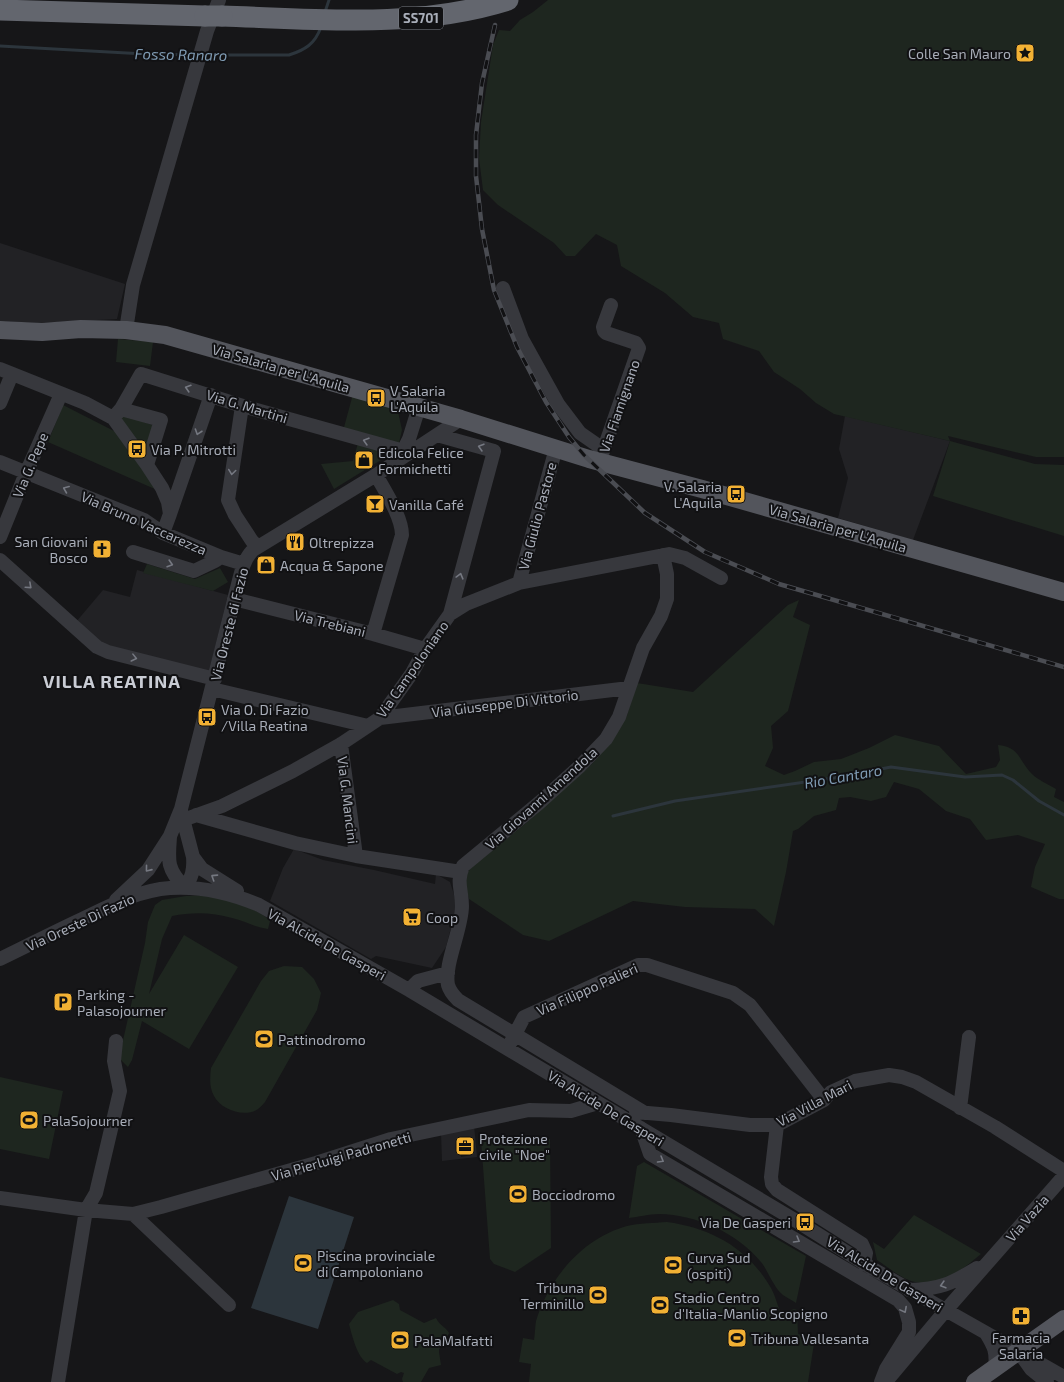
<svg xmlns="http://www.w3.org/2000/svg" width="1064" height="1382" viewBox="0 0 1064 1382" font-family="'Exo 2',sans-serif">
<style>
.built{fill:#222225;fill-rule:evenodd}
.green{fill:#1e261f}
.water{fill:#2c353c}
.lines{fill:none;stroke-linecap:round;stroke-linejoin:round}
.stream{stroke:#2c353c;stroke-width:3}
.minor{stroke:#37383d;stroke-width:14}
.major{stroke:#53555c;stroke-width:18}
.highway{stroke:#63666e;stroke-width:21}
.rail-casing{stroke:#4a4c52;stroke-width:4.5}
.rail{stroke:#111113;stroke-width:3;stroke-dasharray:9;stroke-linecap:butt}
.highway-bridge{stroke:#63666e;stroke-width:21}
.oneway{stroke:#757881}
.labels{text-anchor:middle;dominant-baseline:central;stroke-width:4;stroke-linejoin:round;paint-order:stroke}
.shield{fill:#111113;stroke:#7b7e86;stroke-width:1}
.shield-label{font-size:13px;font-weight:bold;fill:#a8adb8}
.poi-label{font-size:14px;fill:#a8adb8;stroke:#111113;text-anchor:start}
.street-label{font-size:14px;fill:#a8adb8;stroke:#111113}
.water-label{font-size:15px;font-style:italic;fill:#7f9bb3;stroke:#111113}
.district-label{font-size:18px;font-weight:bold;letter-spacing:1px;fill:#c9ccd4;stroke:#111113}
</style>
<rect width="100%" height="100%" fill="#161618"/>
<!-- built -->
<path class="built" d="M0,243l125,41 -8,35 -79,4 -38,-2z
M845,416l105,25 -37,99 -75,-22 10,-40 -9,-29z
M137,570l91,25 -19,76 -104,-24 -29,-25 27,-32 27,7z
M294,849l29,11 51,10 61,14 1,-10 14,8 7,22 -11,43 -14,21 -56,-12 -5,3 -101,-58 13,-33z
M474,1125l3,32 -35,4 -1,-28zM470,1137l2,18 -11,2 -3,-18z"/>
<!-- green -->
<path class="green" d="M548,0h516v457h-28l-88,-21 2,5 85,23 29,1v71l-131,-40 17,-55 -116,-27 -18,-11 -16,-14 -26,-17 -15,-21 -36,-12 -4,-16 -26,-6 -28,-24 -44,-27 -4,-21 -21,-11 -21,22h-9l-12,-13 -56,-38 -15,-15 -4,-32 2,-36 12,-77 6,-15 11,1 10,-11 13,-8z
M118,339l35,3 -3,24 -34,-4z
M353,394l44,13 5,23 -4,17 -55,-16z
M63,405l53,27 41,58 -109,-48z
M123,414l32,12 -9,29 -25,-35z
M358,443l23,6 8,6 -55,34 -13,-25 32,-3z
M147,564l48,15 25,-11 8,14 -15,9 -70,-18z
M799,600l-6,17 17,8 -22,86 -17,15 2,22 -8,18 19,9 11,-4 19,-9 27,-3 28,-11 26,-13 44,11 27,28 30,-7 4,-7 -2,-15c22,2 20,15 34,29 6,6 16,10 24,15l-2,8 10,5v97h-5l-28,-12 4,-20 10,-23 -27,-9 -32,5 -16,-21 -24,-8 -27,-22 -25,-7 -8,15 -15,4 -21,-4 -11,1 -3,12 -22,6 -16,13 -5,2 -7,41 -12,54 -19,-17 -70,-2 -52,-6 -84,40 -26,-6 -54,-36 -5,-18 2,-6 6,-9 53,-42 67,-60 20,-25 15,-24 10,-32 56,9 95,-87z
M186,896c6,0 13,-1 19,0 19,2 53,12 65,25l-2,8c-14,-2 -23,-8 -36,-11 -20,-6 -40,-6 -60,-2l-10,23 -13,55 35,-59 54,32 -49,82 -47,-28 -10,39 -4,7 -9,-9 26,-115 3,-21 7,-17 7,-5z
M284,966l18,1 12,12 7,14 -4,17 -52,92c-2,2 -4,5 -7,7 -13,9 -37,1 -44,-13 -5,-9 -4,-19 -3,-28l50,-87 8,-10z
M0,1077l63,14 -14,68 -49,-10z
M550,1139l1,109 -36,24 -21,-8 -4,-5 -9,-119z
M644,1162l162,94 -10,47c-4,-3 -9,-5 -13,-8 -9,-7 -15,-24 -22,-33 -25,-30 -64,-47 -102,-48 -10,0 -21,3 -30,4l8,-52z
M914,1215l67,39c-18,15 -40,34 -66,28 -14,-3 -27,-15 -38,-22l-4,-18 11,7z
M667,1222c44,6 81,26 104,66 4,7 6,16 9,23l6,1 8,-3 3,1 1,24 17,3 -7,45h-279l2,-18 -12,-2 4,-24 11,2c1,-6 1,-13 2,-19 13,-43 47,-83 91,-95 13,-3 27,-3 40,-4z
M393,1300l6,4 1,6 24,13 12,-5c4,8 10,9 13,15l-6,13 -4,3v3l2,13 -12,3 -8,14h-18l-1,-3 2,-6 -3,-1 -4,2 -26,-14 -4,3c-10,-6 -15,-28 -18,-39l9,-12z"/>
<!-- water -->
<path class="water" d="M289,1196l65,21 -36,112 -67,-21z"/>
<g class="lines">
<!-- stream -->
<path class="stream" d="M325,12l4,-12
M0,46l145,8 51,1
M204,55h85c16,-5 26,-11 32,-28
M613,816l62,-15 165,-24 51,-10 74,10 37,-2 11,5 26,21 25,14"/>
<!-- minor -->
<path class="minor" d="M503,288l19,51 36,65 22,29 23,16
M126,330l7,-45 74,-254 12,-31
M0,369l85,34 28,15 34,47 15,23 6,14 2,12 -7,19
M0,403l12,-29
M242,406l-14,94 7,15 17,26 6,6
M121,409l40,11 -14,45
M113,418l8,-9 20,-35 105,33 158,44
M437,435l57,16 -44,163
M601,457l38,-109 -3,-5 -30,-10 -2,-2 -1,-4 8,-22
M399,459l10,-20 10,-32
M0,462l144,58 19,13 58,24 23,7
M170,514l41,-119
M0,537l26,-64 35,-79
M133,552l61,19 21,-10 6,-4
M0,560l97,87 11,5 107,27
M519,583l37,-135
M234,599l139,35 52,15
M373,634l29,-99c0,-18 -17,-44 -26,-60
M212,689l156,37
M380,718l249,-30
M341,744l15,112
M181,811l12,46 9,12 35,22
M196,815l99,28 61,13 105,16
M183,820l39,-14 71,-35 48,-27 39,-26 32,-45 13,-24 25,-35 16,-10 53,-21 150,-29 16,4 36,20
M170,837c-2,25 -3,32 15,51
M185,888c7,-11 9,-18 8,-31
M116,900l32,-30 22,-34 11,-27 55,-217c4,-14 6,-31 17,-42l123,-75 85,-56
M0,959c27,-13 54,-27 82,-40 27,-13 57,-29 88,-31 32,-2 61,5 89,17l150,85 394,235 70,44 191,108
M409,990l9,-9 30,-8
M511,1042l13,-25 114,-52h9l86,28 17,12 74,95
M960,1108l9,-71
M636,1112l35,3 79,10h27l47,-25 7,-8 24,-11 34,-6 13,2 14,5 79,45 69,44
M645,1113l-187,-113c-4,-4 -8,-8 -10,-15 -4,-21 14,-56 14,-79 0,-17 -6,-23 1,-40l76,-63 41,-37 26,-27 13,-22 24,-69 18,-32 6,-17v-25l-4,-19
M777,1125l-6,52 1,7 5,6 85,54 4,9 -2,11
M641,1128l9,26 248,146 7,8 4,14v10l-23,37 -5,13
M0,1198l86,12 47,4 28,-7 155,-44 75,-24 138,-29 42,1 27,-8
M133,1214l96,91
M909,1290c31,-1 42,-6 68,-22
M986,1333c8,13 11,19 9,35
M1021,1355l10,14 16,13
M889,1378l57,-68 118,-134
M58,1382l28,-172 10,-17 24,-102 -6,-30 2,-20"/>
<!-- major -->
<path class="major" d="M0,330l42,2 39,-3 45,1 39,5 296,84 128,40 113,30 362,103
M975,1382l89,-63"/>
<!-- highway -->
<path class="highway" d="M0,10l205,6
M222,16c95,3 194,13 286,-16"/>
<!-- rail casing -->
<g class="rail-casing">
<path id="rail" d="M495,25l-13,58 -6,52v41l6,53 12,61 23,57 29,55 23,35 15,18 61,58 60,39 74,32 285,83"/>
</g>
<!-- rail -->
<use href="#rail" class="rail"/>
<!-- highway-bridge -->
<path class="highway-bridge" d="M205,16h17"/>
</g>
<!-- one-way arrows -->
<defs><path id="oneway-chevron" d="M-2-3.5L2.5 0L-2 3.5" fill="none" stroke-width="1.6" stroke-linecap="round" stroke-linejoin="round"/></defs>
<g class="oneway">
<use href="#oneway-chevron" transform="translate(188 388) rotate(-163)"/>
<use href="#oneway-chevron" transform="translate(198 432) rotate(109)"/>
<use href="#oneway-chevron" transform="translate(366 441) rotate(-164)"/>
<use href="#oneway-chevron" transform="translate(481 447) rotate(-164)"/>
<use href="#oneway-chevron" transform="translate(232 472) rotate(98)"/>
<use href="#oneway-chevron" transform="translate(66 489) rotate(-158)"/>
<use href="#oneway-chevron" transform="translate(170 564) rotate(17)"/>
<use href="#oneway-chevron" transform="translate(460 576) rotate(-75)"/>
<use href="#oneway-chevron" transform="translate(29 586) rotate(42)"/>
<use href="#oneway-chevron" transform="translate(134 658) rotate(14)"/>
<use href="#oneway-chevron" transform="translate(148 869) rotate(129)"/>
<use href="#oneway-chevron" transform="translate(214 877) rotate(-147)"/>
<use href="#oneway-chevron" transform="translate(661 1160) rotate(30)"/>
<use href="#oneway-chevron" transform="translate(797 1240) rotate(30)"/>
<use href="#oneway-chevron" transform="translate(943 1285) rotate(164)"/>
<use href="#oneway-chevron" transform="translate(904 1310) rotate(62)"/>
</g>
<!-- icons -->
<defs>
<g id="sight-square" transform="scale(1)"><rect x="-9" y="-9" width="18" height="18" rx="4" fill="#f2b134" stroke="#111113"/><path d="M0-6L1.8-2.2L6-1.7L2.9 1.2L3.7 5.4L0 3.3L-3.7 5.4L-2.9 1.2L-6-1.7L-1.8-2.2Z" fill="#111"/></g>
<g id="bus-square" transform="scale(1)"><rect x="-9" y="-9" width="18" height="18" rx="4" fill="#f2b134" stroke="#111113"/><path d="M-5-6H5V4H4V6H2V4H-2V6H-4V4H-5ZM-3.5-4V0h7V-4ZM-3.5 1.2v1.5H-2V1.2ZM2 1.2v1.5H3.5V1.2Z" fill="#111"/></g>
<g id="shop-square" transform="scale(1)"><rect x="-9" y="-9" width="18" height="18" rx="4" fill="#f2b134" stroke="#111113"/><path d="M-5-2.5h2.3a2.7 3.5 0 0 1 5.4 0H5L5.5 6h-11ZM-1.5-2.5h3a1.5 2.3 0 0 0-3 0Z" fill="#111"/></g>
<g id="bar-square" transform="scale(1)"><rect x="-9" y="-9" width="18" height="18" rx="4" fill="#f2b134" stroke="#111113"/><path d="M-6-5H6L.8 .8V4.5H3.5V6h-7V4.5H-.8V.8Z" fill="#111"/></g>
<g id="restaurant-square" transform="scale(1)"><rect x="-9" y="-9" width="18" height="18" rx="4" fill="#f2b134" stroke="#111113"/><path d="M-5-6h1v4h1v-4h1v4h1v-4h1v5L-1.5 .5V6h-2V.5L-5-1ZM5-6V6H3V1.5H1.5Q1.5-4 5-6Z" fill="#111"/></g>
<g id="church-square" transform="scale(1)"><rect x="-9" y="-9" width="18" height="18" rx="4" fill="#f2b134" stroke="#111113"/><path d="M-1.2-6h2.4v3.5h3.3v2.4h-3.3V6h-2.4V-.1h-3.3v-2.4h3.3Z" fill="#111"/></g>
<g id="supermarket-square" transform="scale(1)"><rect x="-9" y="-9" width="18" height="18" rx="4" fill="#f2b134" stroke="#111113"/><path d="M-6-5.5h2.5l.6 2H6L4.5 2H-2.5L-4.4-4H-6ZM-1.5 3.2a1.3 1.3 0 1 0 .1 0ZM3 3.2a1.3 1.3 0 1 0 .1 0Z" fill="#111"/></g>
<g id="parking-square" transform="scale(1)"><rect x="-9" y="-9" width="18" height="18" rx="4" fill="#f2b134" stroke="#111113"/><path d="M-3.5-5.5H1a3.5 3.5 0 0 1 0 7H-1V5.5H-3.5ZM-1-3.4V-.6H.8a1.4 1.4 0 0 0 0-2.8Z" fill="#111"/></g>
<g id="stadium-square" transform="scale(1)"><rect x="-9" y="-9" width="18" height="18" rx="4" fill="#f2b134" stroke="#111113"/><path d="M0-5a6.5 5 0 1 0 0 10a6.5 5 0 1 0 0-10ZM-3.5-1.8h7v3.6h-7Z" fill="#111"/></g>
<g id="office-square" transform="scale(1)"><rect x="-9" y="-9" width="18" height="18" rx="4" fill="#f2b134" stroke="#111113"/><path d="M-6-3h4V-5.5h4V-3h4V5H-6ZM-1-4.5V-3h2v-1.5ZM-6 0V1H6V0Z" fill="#111"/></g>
<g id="pharmacy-square" transform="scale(1)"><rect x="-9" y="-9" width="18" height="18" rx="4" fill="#f2b134" stroke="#111113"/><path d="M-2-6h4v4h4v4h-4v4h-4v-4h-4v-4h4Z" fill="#111"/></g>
</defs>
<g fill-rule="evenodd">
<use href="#sight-square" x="1025" y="53"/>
<use href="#bus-square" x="376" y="398"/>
<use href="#bus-square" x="137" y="449"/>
<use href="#shop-square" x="364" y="460"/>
<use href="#bus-square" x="736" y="494"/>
<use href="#bar-square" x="375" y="504"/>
<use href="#restaurant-square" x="295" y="542"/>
<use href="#church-square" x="102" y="549"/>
<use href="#shop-square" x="266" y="565"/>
<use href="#bus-square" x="207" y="717"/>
<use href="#supermarket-square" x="412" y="917"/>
<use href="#parking-square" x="63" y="1002"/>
<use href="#stadium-square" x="264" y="1039"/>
<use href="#stadium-square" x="29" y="1120"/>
<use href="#office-square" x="465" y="1146"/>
<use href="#stadium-square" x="518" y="1194"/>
<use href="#bus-square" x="805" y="1222"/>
<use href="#stadium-square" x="303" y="1263"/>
<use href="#stadium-square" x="673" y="1265"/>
<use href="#stadium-square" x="598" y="1295"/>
<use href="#stadium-square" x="660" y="1305"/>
<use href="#pharmacy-square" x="1021" y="1316"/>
<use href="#stadium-square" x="737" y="1338"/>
<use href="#stadium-square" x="400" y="1340"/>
</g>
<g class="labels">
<!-- shield labels -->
<rect class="shield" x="399" y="7" width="44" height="22" rx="3"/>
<g class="shield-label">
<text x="421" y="18">SS701</text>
</g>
<!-- poi labels -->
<g class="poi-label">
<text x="1011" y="53" text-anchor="end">Colle San Mauro</text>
<text x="390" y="390">V Salaria<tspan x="390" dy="16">L'Aquila</tspan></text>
<text x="151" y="449">Via P. Mitrotti</text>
<text x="378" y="452">Edicola Felice<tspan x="378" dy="16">Formichetti</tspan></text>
<text x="722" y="486" text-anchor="end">V. Salaria<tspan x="722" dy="16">L'Aquila</tspan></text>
<text x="389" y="504">Vanilla Café</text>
<text x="88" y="541" text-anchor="end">San Giovani<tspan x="88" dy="16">Bosco</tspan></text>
<text x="309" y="542">Oltrepizza</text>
<text x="280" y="565">Acqua &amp; Sapone</text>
<text x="221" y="709">Via O. Di Fazio<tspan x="221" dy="16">/Villa Reatina</tspan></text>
<text x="426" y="917">Coop</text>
<text x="77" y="994">Parking -<tspan x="77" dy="16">Palasojourner</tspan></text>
<text x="278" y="1039">Pattinodromo</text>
<text x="43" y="1120">PalaSojourner</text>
<text x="479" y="1138">Protezione<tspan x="479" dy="16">civile "Noe"</tspan></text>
<text x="532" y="1194">Bocciodromo</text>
<text x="791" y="1222" text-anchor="end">Via De Gasperi</text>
<text x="317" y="1255">Piscina provinciale<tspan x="317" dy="16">di Campoloniano</tspan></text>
<text x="687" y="1257">Curva Sud<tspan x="687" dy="16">(ospiti)</tspan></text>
<text x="584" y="1287" text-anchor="end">Tribuna<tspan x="584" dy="16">Terminillo</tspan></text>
<text x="674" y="1297">Stadio Centro<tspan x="674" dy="16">d'Italia-Manlio Scopigno</tspan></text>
<text x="1021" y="1337" text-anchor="middle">Farmacia<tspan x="1021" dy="16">Salaria</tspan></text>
<text x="751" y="1338">Tribuna Vallesanta</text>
<text x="414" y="1340">PalaMalfatti</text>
</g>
<!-- street labels -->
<g class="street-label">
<text transform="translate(281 368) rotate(16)">Via Salaria per L'Aquila</text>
<text transform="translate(247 406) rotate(17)">Via G. Martini</text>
<text transform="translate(619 406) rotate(-71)">Via Fiamignano</text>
<text transform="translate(30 465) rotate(-67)">Via G. Pepe</text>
<text transform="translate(537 516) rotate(-75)">Via Giulio Pastore</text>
<text transform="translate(144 523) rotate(24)">Via Bruno Vaccarezza</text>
<text transform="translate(838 528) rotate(16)">Via Salaria per L'Aquila</text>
<text transform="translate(330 623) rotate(14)">Via Trebiani</text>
<text transform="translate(229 624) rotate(-76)">Via Oreste di Fazio</text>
<text transform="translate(412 669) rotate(-55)">Via Campoloniano</text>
<text transform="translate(505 703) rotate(-7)">Via Giuseppe Di Vittorio</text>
<text transform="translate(541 798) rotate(-42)">Via Giovanni Amendola</text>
<text transform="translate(348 800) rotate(83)">Via G. Mancini</text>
<text transform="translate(80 922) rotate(-25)">Via Oreste Di Fazio</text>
<text transform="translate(327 944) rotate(29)">Via Alcide De Gasperi</text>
<text transform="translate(587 989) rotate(-24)">Via Filippo Palieri</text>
<text transform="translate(814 1103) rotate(-28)">Via Villa Mari</text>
<text transform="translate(606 1108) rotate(31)">Via Alcide De Gasperi</text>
<text transform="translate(341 1156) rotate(-16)">Via Pierluigi Padronetti</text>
<text transform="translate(1027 1218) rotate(-49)">Via Vazia</text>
<text transform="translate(885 1274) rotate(31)">Via Alcide De Gasperi</text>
</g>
<!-- water labels -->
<g class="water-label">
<text transform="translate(181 54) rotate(1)">Fosso Ranaro</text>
<text transform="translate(843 776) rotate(-10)">Rio Cantaro</text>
</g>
<!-- district labels -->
<g class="district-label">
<text x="112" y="681">VILLA REATINA</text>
</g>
</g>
</svg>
